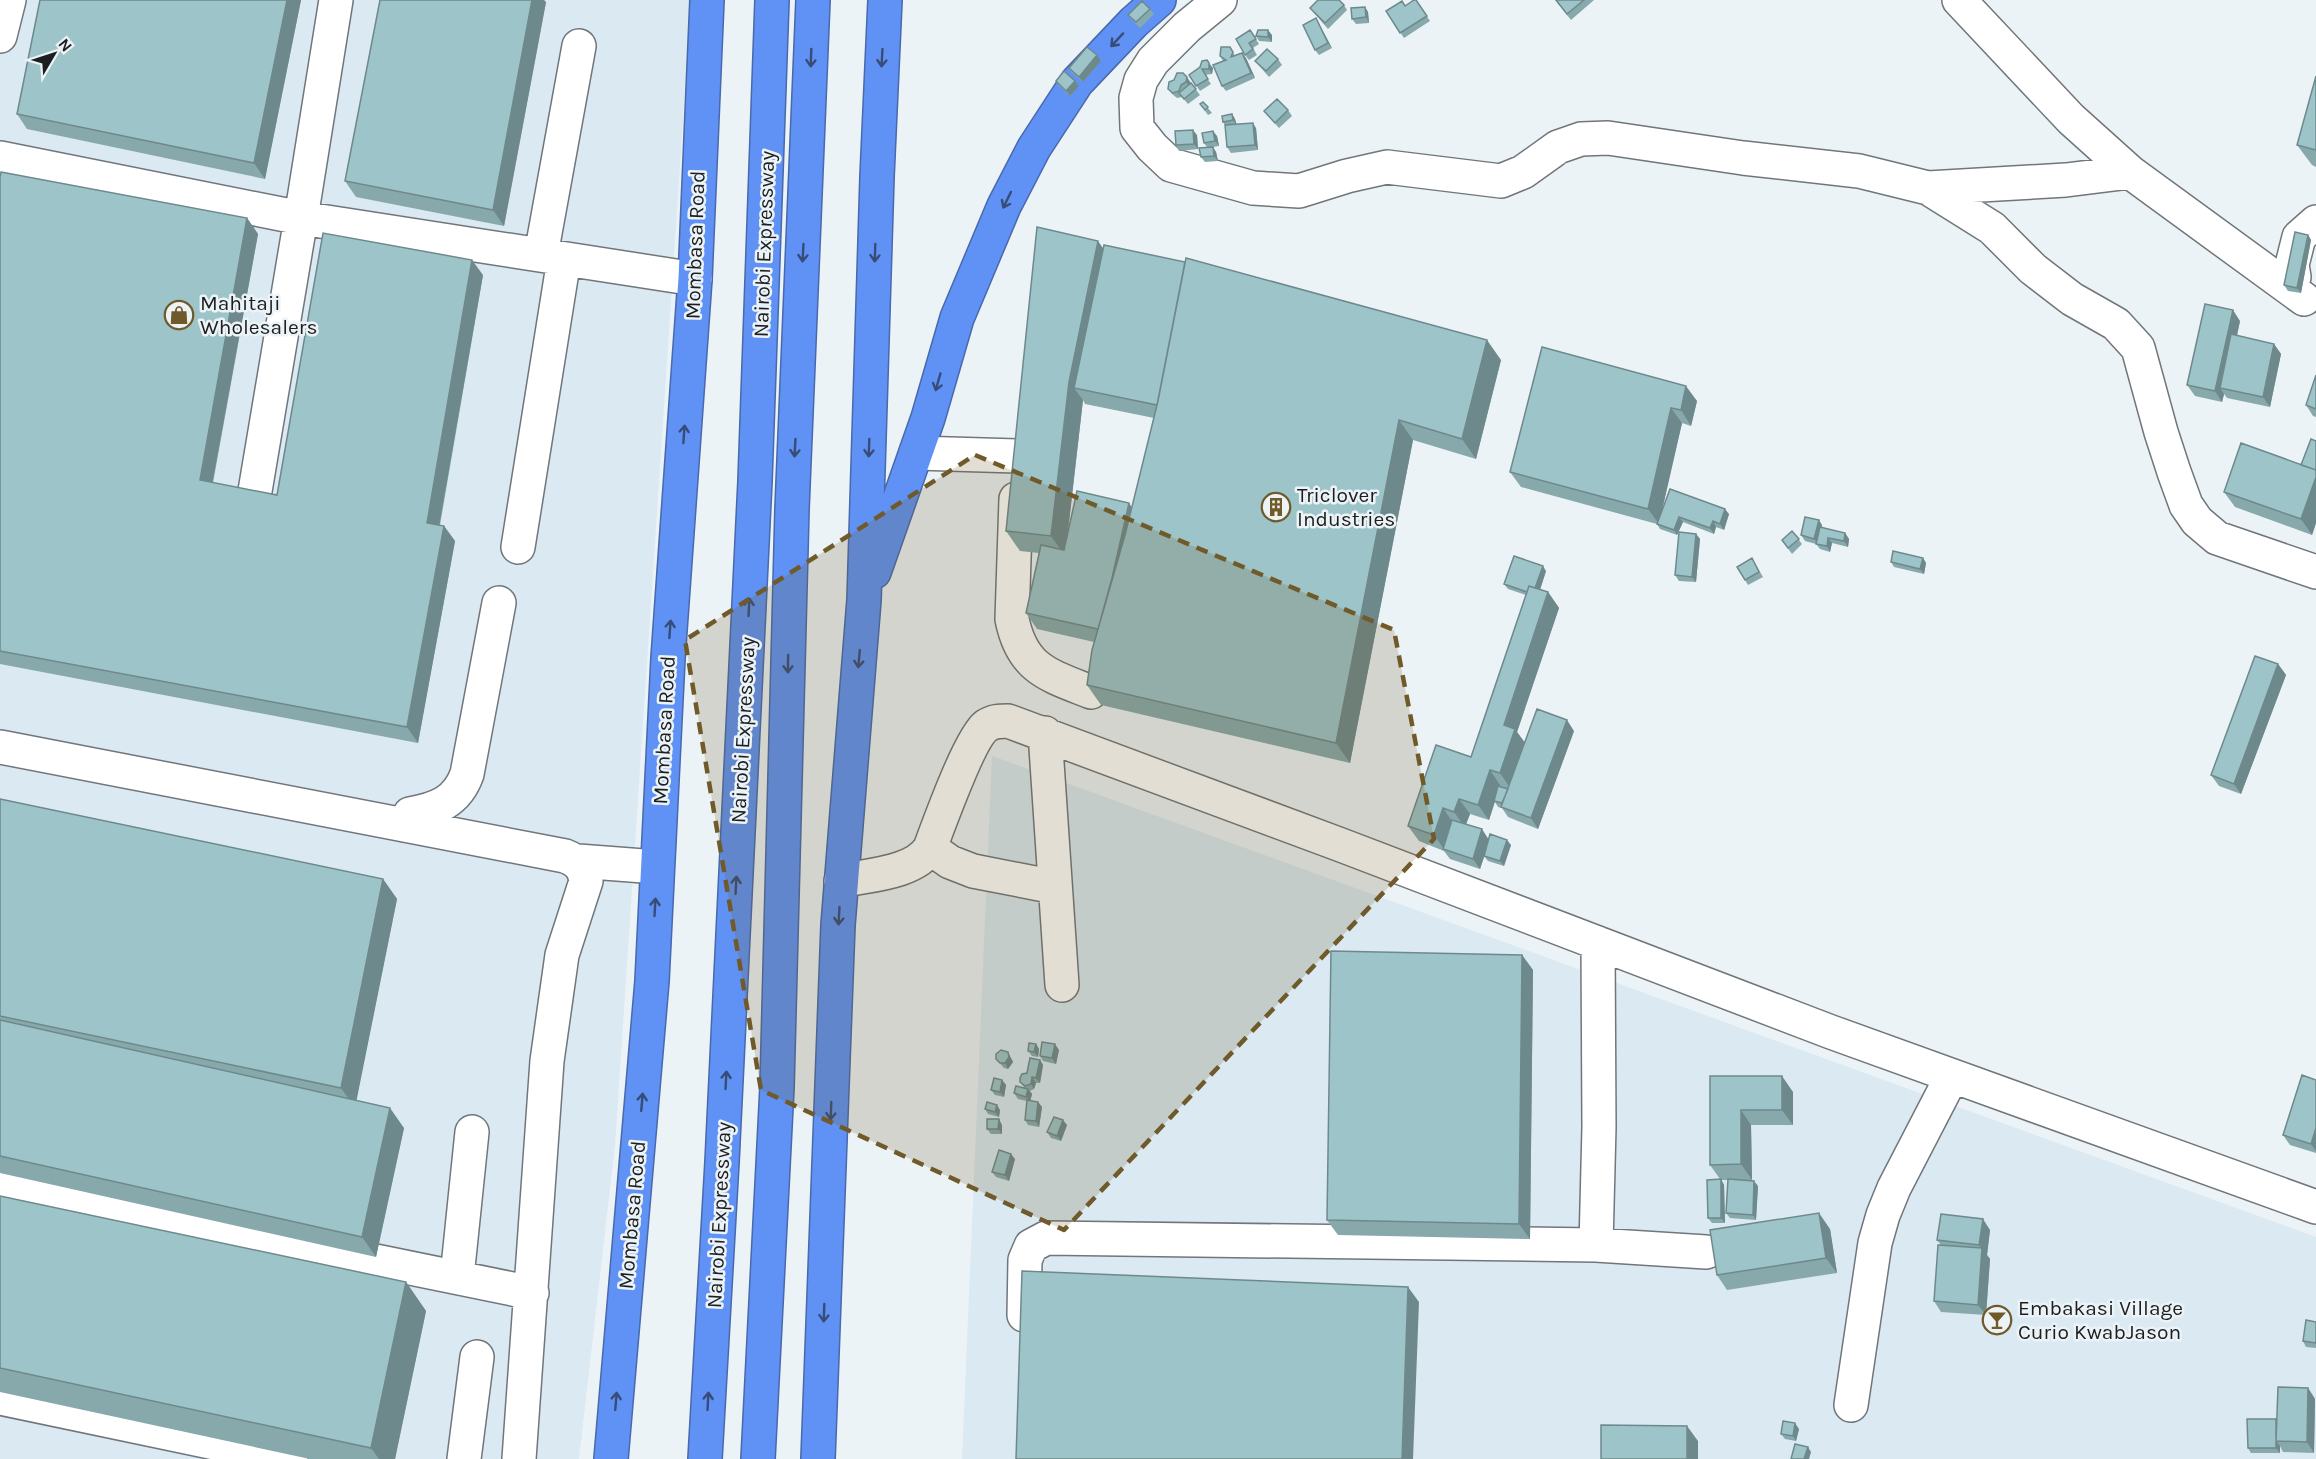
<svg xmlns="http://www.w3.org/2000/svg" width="2316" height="1459" viewBox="0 0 2316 1459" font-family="Karla,sans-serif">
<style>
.built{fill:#dae9f2}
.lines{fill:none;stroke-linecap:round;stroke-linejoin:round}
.minor-casing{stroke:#70767a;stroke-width:36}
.highway-casing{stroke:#4869ab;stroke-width:36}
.minor{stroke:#fff;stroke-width:33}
.highway{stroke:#6092f6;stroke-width:33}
.wall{fill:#87a9ac;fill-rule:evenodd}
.shaded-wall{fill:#6e898c}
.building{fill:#9dc4c8;stroke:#6e898c;stroke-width:1.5}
.oneway{stroke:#374c76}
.marked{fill:#705a2a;fill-opacity:0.2;stroke:#705a2a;stroke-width:4.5;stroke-dasharray:12 8;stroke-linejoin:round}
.labels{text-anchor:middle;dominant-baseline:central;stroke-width:5;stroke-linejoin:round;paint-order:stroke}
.street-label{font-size:21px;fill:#1c1e20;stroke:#ecf3f7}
.poi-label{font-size:21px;fill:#1c1e20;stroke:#ecf3f7;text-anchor:start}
</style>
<rect width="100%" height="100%" fill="#ecf3f7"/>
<!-- built -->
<path class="built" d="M0,0h691l-76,1145 -36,314h-579z
M992,756l1324,481v222h-1354z"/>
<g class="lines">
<!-- minor casing -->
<g class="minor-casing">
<path id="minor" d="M1220,0l-33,27 -34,34 -12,19 -5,18 1,30 15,19 19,18 82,23 46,3 48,-15 40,-9 114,14 22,-9 35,-25 23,-8 27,-1 135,20 116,13 69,17 138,-8 64,-8 -59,-53 -112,-119
M0,36l9,-36
M0,158l301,60 394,61
M2130,172l174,127
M1928,188l64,40 41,41 39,30 44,25 22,24 23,84 13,40 12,33 11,16 20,17 99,34
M541,255l38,-209
M2294,277l-2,-12 7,-28 17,-15
M916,453l101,3
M254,497l47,-279 35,-218
M1016,499l-4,120c10,50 36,56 79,73
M518,547l46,-288
M1045,733l17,252
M0,747l565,109c13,5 19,11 21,25l-24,74 -15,106 -28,398
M404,825l6,-11c27,-5 47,-12 57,-40l32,-171
M930,848l20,14 23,9 82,16
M578,861l79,6
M841,881c27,-6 74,-8 89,-33 9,-24 40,-110 56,-122 7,-5 14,-5 22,-5l333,124 490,187 485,175
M0,1184l532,109
M1596,1245l3,-118 -1,-184
M457,1277l15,-145
M1024,1315l1,-55 6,-14 15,-8 550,7 110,7
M0,1398l291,61
M1851,1405l24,-162 8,-28 11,-27 58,-112
M464,1459l13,-102"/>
</g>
<!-- highway casing -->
<g class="highway-casing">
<path id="highway" d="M874,572l54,-154 29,-100 47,-112 30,-58 43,-66 57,-60 25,-22
M611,1459l41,-478 16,-323 27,-379 12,-279
M705,1459l17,-297 33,-681 17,-481
M758,1459l19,-372 15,-578 21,-509
M818,1459l20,-534 26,-325 13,-423 8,-177"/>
</g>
<!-- minor -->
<use href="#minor" class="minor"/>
<!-- highway -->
<use href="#highway" class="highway"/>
</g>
<!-- wall -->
<path class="wall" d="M40,0h261l-36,179 -238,-50 -10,-15z
M1416,0l14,21 -26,17 -18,-27 19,-5z
M1555,0h39l-23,20z
M546,2l-42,224 -148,-29 -11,-16z
M1344,5l3,5 -19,19 -14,-16 -4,-5z
M1365,7l3,5 1,11 -13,1 -4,-5z
M1150,9l4,5 -14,14 -8,-8 -4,-5z
M1319,24l13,24 -13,7 -4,-5z
M1250,30l9,14 -6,4 4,7 -8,5 -4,-5z
M1272,35v7l-13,-1 -3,-5z
M1230,47l5,9 11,2 9,20 -29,13 -4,-5 1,-25 -3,-5z
M1278,59l4,6 -13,12 -14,-16z
M1101,61l-18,21 -11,-9 -3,-5z
M1200,67l13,1 -1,6 -7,1 6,9 -11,7 -11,-16z
M2316,76v91l-4,-2 -15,-20z
M1174,80l17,3v1v-1l9,12 -12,9 -6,-7 -5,1 -5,-4 -4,-5z
M1056,81l23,5 -9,10 -11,-10z
M1203,102l9,11 -4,2 -8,-11z
M1288,110l4,6 -13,12 -15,-17z
M1232,114l3,5 1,5 20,4 2,22 -27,3 -4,-6 -2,-22 -2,-3z
M1197,135l1,14 -19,2 -3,-6z
M1217,136l2,10 -6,1 3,5 2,9 -13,1 -4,-5 6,-10 -3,-4z
M0,177l247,41 11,16 -45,249 64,12 206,-220 -43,250 4,1 11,15 -37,202 -418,-79z
M2308,235l3,5 -10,53 -13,-2 -4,-6z
M1103,249l398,111 -25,99 -63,-19 -63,323 -249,-58 -14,-20 7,-43 -57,-13 -11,-16 13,-60 -19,-2 -14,-20zM1083,400l2,4 69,14 -22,89 -64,25z
M2240,321l-3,15 37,8 7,10 -11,53 -43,-9 -3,-4 -2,8 -27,-6 -8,-11z
M1542,347l155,54 -6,25 -9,-3 -20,86 67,5 -5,16 -8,-3 -2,7 -31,-12 -6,13 -17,-6 -3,-5 -136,-37 -11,-15z
M2316,375v42l-3,-1 -7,-11z
M2316,441v82l-4,12 -77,-28 -11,-15 77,-27z
M1822,525v3l23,5 4,6 -1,8 -16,-4 -2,9 -10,-3 -4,-5 -11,-3 -4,-6z
M1792,531l10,13 -10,10 -10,-14z
M1696,534l4,5 -4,43 -17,-1 -4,-6z
M1752,558l11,19 -15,8 -3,-5z
M1923,558l3,5 -2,11 -30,-7 -3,-5z
M1546,571l-6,19 8,2 11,16 -42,124 7,10 50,-11 -36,98 -30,-12 -6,-9 -4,-1 -3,-5 -6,18 -19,-6 -4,10 23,15 22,6 -7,21 -16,-5 -4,-5 1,-1 -5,14 -30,-10 -6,-8 -25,-10 -11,-15 63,-69 55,-162 -18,-6 -4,-5z
M2278,664l8,11 -45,119 -22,-8 -8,-11z
M0,799l383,80 14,20 -41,201 48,28 -28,129 -376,-84z
M1522,955l11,15 -3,269 -192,-4 -11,-15z
M1036,1044l3,5 -1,8 -6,-1 -4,-5z
M1059,1050l-3,14 -13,-3 -3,-5z
M1011,1058l2,4 -5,7 -4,-1 -8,-9z
M1040,1060l3,5 -3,18h-4l-2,6 -4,2 2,3 -2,7 8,1 4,5 -3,20 -11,-2 -3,-5 2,-19 -9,-2 -4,-6 10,-6 -4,-5 7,-9z
M1710,1076l83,16v33h-42l1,55h-16l22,6 -2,34 -26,-2 -4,-5 2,-33h-7l3,5 1,38h-13l-4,-5 12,-39 -10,-14z
M1002,1080l4,5 -2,12 -9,-2 -4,-5z
M2316,1080v73l-26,-8 -7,-10z
M985,1109l15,1 -1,7 -11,-3z
M1002,1125v9h-11l-4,-5z
M1067,1125l-6,16 -10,-3 -4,-6z
M1015,1159l-6,22 -13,-4 -4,-5z
M0,1196l406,86 20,29 -31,148h-85l-310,-67z
M1830,1229l7,44 -110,17 -10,-15z
M1990,1230l-3,25 3,4 -4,56 -45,-3 -7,-11 7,-56 -4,-5z
M2316,1322v26l-10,-1 -3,-6z
M2308,1388l7,11 -1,54 -31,-1 -3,-6v7h-29l-3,-5z
M1799,1429l-3,12 -11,-2 -4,-5z"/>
<!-- shaded-wall -->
<path class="shaded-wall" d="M287,0h14l-36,179 -11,-16z
M532,0h12l2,2 -42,224 -11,-16z
M1365,7l3,5 1,11 -3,-6z
M1316,18l3,6 13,24 -4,-5z
M1268,30l4,5v7l-4,-5z
M1242,53l4,5 9,20 -4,-5z
M1097,55l4,6 -18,21 -4,-5z
M1209,63l4,5 -1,6 -3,-5z
M1187,77l4,6 -1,4 -4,-5z
M1075,81l4,5 -9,10 -4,-5z
M1232,114l3,5 2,7 -4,-6z
M1253,123l3,5 2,22 -3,-5z
M1193,130l4,5 1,14 -4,-5z
M1213,131l4,5 2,10 -4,-5z
M1213,147l3,5 2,9 -4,-5z
M247,218l11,16 -48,262 -10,-16z
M2308,235l3,5 -10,53 -4,-5z
M1098,241l14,20 -38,127 9,12 -18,156 -14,-20 18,-154z
M472,260l11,15 -46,263 -10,-15z
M2233,310l7,11 -15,68 -5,-1 4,6 -2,8 -7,-11z
M1487,340l14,20 -25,99 -14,-20z
M2274,344l7,10 -11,53 -7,-10z
M1686,386l11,15 -6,25 -10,-16z
M1671,408l11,15 -23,101 -11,-15z
M1399,420l14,20 -63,323 -14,-20z
M2316,477v46l-4,12 -11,-16z
M1129,503l10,15 -38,112z
M1725,509l4,5 -5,16 -4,-6z
M1679,517l4,5 -6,13 -3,-5z
M1819,520l3,5 -4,19 -4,-5z
M1713,521l3,6 -2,7 -4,-6z
M444,526l11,15 -37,202 -11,-16z
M1845,533l4,6 -1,8 -4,-6z
M1696,534l4,5 -4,43 -4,-5z
M1828,538l4,5 -2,9 -3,-6z
M1923,558l3,5 -2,11 -4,-5z
M1543,566l3,5 -9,28 -4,-5z
M1548,592l11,16 -42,124 9,12 -15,45 -11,-16 4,-48z
M2278,664l8,11 -45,119 -7,-10z
M1567,720l7,11 -36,98 -7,-11z
M1490,770l10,15 -11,35 -11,-15z
M1459,799l11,15 -5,13 -11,-15z
M1443,808l11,16 -10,25 -10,-14z
M1482,829l7,11 -9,29 -7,-10z
M1507,840l4,5 -7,21 -4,-5z
M383,879l14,20 -42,209 -14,-20z
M1522,955l11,15 -3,269 -11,-15z
M1036,1044l3,5 -1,8 -4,-5z
M1055,1044l4,6 -3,14 -4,-6z
M1008,1052l5,10 -5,7 -3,-6z
M1040,1060l3,5 -3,18 -4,-5z
M1782,1076l11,16v33l-11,-15z
M1032,1077l4,6 -2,6 -3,-5z
M1002,1080l4,5 -2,12 -4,-5z
M1028,1089l4,5 -2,8 -4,-5z
M1038,1102l4,5 -3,20 -3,-6z
M997,1105l3,5 -1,7 -4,-5z
M390,1108l14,20 -28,129 -14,-20z
M1741,1110l10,15 1,55 -11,-16z
M999,1119l3,6v9l-4,-5z
M1063,1120l4,5 -6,16 -4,-5z
M2316,1128v23l-5,-7z
M1011,1154l4,5 -6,22 -4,-6z
M1721,1179l3,6 1,38 -4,-5z
M1754,1181l4,5 -2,34 -3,-5z
M1819,1213l11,16 7,44 -11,-15z
M1983,1219l7,11 -3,25 3,4 -4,56 -8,-10 4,-55 -3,-5z
M406,1282l20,29 -31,148h-16l-8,-11z
M1408,1287l11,15 -6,157h-11z
M2308,1388l7,11 -1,54 -7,-11z
M1795,1423l4,6 -3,12 -3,-5z
M1687,1426l11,15v18h-11z
M2276,1441l4,5v7l-4,-5z
M1808,1447l3,5 -2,7h-5z"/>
<!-- building -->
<path class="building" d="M40,0h247l-33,163 -237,-49z
M380,0h152l-39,210 -148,-29z
M1318,0h21l5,5 -19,18 -15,-15z
M1414,0h2l11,16 -27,17 -14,-22 16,-10 3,5z
M1556,0h28l-17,14z
M1142,1l8,8 -14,13 -8,-7z
M1365,7l1,10 -14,2 -1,-11z
M1316,18l12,25 -13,7 -12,-25z
M1250,30l6,9 -7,4 4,6 -8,6 -9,-16z
M1258,30h10v7l-12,-1z
M1087,47l10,8 -18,22 -10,-9z
M1221,47h9l3,5 -2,5 11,-4 9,20 -29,13 -9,-21 13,-5 -6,-4z
M1267,49l11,10 -12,12 -11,-10z
M1207,60l2,3v6h-7l6,10 -12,7 -7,-11 11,-8 2,-6z
M1064,71l11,10 -9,10 -10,-10z
M1177,73h6l4,4 -1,5 -5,3 -2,6 -6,2 -5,-4 1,-7 5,-2z
M2316,76v74l-19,-5z
M1191,83l5,6 -12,10 -5,-6z
M1277,99l11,11 -13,13 -11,-12z
M1203,102l5,5 -3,3 -5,-6z
M1232,114l1,6 -10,2 -1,-6z
M1253,123l2,22 -28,2 -2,-22z
M1193,130l1,14 -18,1 -1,-14z
M1213,131l2,10 -11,2 -2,-10z
M1213,147l1,9 -13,1 -2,-9z
M1,172l246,46 -47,262 77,15 46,-262 149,27 -45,263 17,3 -37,201 -407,-76v-474z
M1037,227l61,14 -29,141 -18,154 -45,-5z
M2295,232l13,3 -11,53 -13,-3z
M1104,245l81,17 -28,143 -83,-17z
M1186,258l301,82 -25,99 -63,-19 -63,323 -249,-58 5,-35 33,-115 33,-134z
M2205,304l28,6 -18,81 -28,-6z
M2231,334l43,10 -11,53 -43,-9z
M1542,347l144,39 -5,24 -10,-2 -23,101 -138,-37z
M2316,375v34l-10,-4z
M2311,439l5,2v29l-15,-5z
M2241,443l75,27v7l-15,42 -77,-27z
M1670,489l55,20 -5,15 -7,-3 -3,7 -31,-11 -5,13 -17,-6z
M1077,491l52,12 -17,75 -14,51 -72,-16 15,-68 23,5z
M1805,517l14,3 -5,19 -13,-4z
M1820,527l25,6 -1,8 -16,-3 -1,8 -11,-2z
M1792,531l7,8 -11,9 -6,-8z
M1679,532l17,2 -4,43 -17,-2z
M1893,551l30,7 -3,11 -29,-7z
M1514,556l29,10 -8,22 -6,-2 -2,6 -23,-8z
M1752,558l7,14 -14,8 -8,-13z
M1529,586l19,6 -44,133 11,4 -15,44 -10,-3 -12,35 -19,-6 -5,13 -11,-4 -9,27 -26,-9 28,-81 35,12z
M2255,656l23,8 -44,120 -23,-9z
M1537,709l30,11 -36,98 -30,-11z
M1498,786l10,3 -6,14 -8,-2z
M0,799l383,80 -42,209 -341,-72z
M1452,820l30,9 -9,30 -30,-10z
M1490,834l17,6 -7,21 -16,-5z
M1331,951l191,4 -3,269 -192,-4z
M0,1020l390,88 -28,129 -362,-81z
M1042,1042l13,2 -3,14 -12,-2z
M1029,1043l7,1 -2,8 -6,-1z
M1001,1050l7,2 1,5 -4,6h-5l-4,-4v-5z
M1030,1058l10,2 -4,18 -4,-1 -1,7 -6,2 -5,-4v-4l2,-4 5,-1z
M2302,1075l14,5v48l-5,16 -28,-9z
M1710,1076h72v34h-41v54l-31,1z
M994,1078l8,2 -2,12 -9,-2z
M1016,1086l12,3 -2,8 -12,-4z
M1027,1100l11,2 -2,19 -11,-1z
M987,1102l10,3 -2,7 -10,-3z
M1054,1117l9,3 -6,16 -10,-4z
M987,1119h12l-1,10h-11z
M999,1150l12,4 -6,21 -13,-3z
M1721,1179v39h-13l-1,-38z
M1728,1179l26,2 -1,34 -27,-2z
M0,1196l406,86 -35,166 -371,-80z
M1819,1213l7,45 -109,17 -7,-45z
M1941,1214l42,5 -4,26 -42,-5z
M1938,1245l44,3 -4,57 -44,-4z
M1022,1271l386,16 -6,172h-386z
M2306,1320l10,2v21l-13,-2z
M2278,1387l30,1 -1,54 -31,-1z
M2247,1419h29v29h-28z
M1783,1421l12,2 -2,13 -12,-2z
M1601,1425l86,1v33h-86z
M1795,1444l13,3 -4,12h-13z"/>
<!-- one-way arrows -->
<defs><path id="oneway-shaft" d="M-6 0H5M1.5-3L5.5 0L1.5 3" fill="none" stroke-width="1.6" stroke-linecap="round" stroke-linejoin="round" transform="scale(1.5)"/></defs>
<g class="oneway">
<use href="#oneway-shaft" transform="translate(1117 40) rotate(133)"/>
<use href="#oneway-shaft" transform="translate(811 58) rotate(92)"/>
<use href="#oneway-shaft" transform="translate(882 58) rotate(93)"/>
<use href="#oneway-shaft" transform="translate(1007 200) rotate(116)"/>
<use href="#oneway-shaft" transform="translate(803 253) rotate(93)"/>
<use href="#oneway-shaft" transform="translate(875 253) rotate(92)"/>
<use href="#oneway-shaft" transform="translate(938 382) rotate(106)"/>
<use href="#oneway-shaft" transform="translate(684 434) rotate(-86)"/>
<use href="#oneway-shaft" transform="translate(795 448) rotate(93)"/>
<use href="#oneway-shaft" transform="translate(869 448) rotate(92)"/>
<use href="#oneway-shaft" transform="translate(749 607) rotate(-87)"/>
<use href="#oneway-shaft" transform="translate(670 629) rotate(-86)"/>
<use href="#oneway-shaft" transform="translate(859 659) rotate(95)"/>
<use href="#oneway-shaft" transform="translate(788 664) rotate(91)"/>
<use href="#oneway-shaft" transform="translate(736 885) rotate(-87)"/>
<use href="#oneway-shaft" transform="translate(655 907) rotate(-87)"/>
<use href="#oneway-shaft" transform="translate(839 916) rotate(93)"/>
<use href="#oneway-shaft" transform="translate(726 1080) rotate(-87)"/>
<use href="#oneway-shaft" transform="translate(642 1102) rotate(-85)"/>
<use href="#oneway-shaft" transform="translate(831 1111) rotate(92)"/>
<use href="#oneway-shaft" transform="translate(824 1313) rotate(92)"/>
<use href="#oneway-shaft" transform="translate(616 1401) rotate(-85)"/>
<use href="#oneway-shaft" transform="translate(708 1401) rotate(-87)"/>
</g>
<!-- marked area -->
<path class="marked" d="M975,455l419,175 40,209 -370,391 -303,-140 -76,-450z"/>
<!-- icons -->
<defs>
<g id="shop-ring" transform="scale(1.5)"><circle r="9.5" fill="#ecf3f7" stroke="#705a2a" stroke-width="1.5"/><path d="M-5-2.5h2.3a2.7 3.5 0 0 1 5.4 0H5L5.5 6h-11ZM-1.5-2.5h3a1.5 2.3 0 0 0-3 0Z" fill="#705a2a"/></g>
<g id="building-ring" transform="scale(1.5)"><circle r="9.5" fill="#ecf3f7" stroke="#705a2a" stroke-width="1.5"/><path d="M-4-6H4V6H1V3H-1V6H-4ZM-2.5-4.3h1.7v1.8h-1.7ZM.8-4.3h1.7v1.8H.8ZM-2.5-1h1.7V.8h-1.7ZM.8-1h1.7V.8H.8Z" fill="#705a2a"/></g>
<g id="bar-ring" transform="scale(1.5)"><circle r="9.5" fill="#ecf3f7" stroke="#705a2a" stroke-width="1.5"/><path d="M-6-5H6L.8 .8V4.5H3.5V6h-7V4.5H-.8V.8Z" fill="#705a2a"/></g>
</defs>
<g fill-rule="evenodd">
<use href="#shop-ring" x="179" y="315"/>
<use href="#building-ring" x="1276" y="507"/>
<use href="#bar-ring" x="1997" y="1320"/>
</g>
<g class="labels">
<!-- street labels -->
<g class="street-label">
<text transform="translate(764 244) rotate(-88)">Nairobi Expressway</text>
<text transform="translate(695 245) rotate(-88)">Mombasa Road</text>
<text transform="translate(664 730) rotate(-87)">Mombasa Road</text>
<text transform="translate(743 730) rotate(-87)">Nairobi Expressway</text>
<text transform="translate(632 1215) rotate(-85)">Mombasa Road</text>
<text transform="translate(719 1215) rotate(-87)">Nairobi Expressway</text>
</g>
<!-- poi labels -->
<g class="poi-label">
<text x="200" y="303">Mahitaji<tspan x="200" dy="24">Wholesalers</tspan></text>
<text x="1297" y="495">Triclover<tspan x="1297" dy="24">Industries</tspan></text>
<text x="2018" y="1308">Embakasi Village<tspan x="2018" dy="24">Curio KwabJason</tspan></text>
</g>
</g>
<!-- north arrow -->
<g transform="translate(54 54) rotate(51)" stroke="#ecf3f7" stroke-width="4.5" paint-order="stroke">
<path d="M0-4.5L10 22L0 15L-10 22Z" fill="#1c1e20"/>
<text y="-9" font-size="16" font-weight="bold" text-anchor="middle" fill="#1c1e20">N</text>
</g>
</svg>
